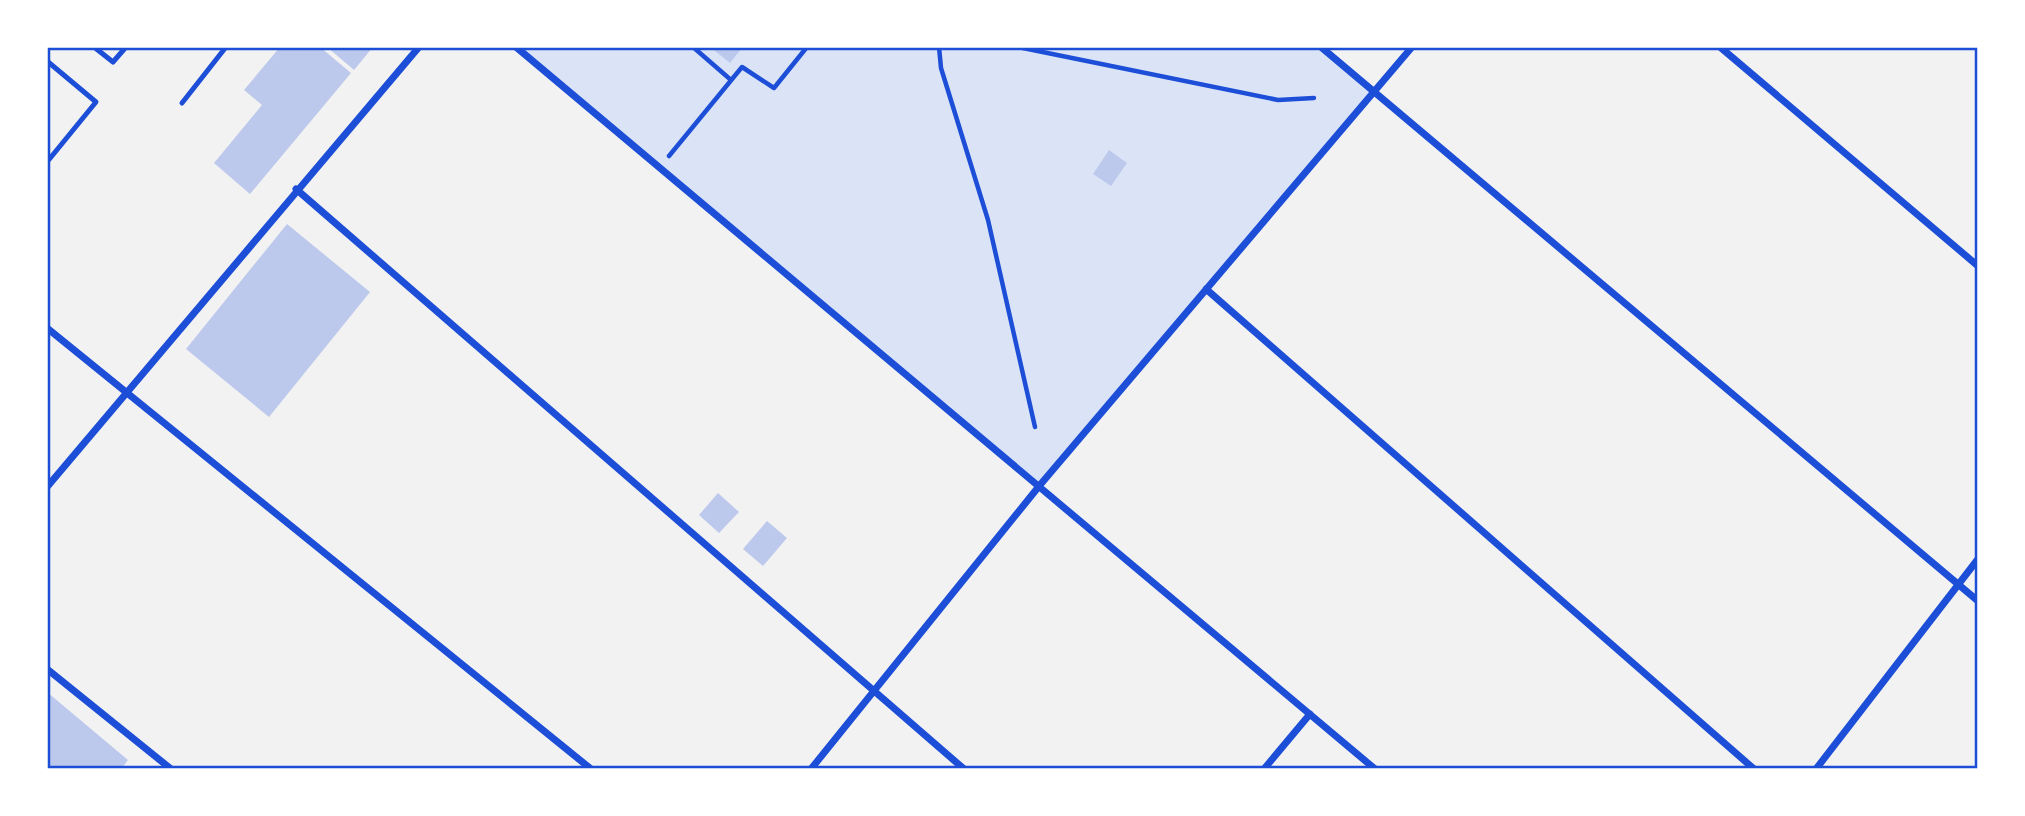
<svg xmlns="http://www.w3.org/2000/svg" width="2025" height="816" viewBox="0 0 2025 816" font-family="'Open Sans',sans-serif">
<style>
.green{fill:#dbe4f7}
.building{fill:#bdc9ec}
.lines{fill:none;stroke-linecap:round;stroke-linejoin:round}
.path{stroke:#1d4ed8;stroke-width:4.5}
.service{stroke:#1d4ed8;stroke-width:5}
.minor{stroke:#1d4ed8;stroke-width:7}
.neatline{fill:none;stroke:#1d4ed8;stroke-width:2.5}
</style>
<rect width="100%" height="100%" fill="#f2f2f2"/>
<!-- green -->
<path class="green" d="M516,47h805l52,44 -333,394z"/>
<!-- building -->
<path class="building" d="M280,47h40l31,26 -101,121 -36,-31 48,-58 -18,-15z
M327,47h46l-19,23z
M710,47h42l-2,3 -8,-2 -12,15z
M1109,150l18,13 -16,23 -18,-12z
M287,224l83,68 -101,125 -83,-68z
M718,493l21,19 -20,21 -20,-18z
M767,521l20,17 -24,28 -20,-17z
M47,692l81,68 -7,9h-74z"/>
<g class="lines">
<!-- path -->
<path class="path" d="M693,47l38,33
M939,47l2,21 47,152 47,207
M1018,47l260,53 36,-2
M669,156l73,-89 32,21 33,-41"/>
<!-- service -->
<path class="service" d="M94,47l19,15 13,-15
M47,61l49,41 -49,60
M182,103l44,-56"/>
<!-- minor -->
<path class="minor" d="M516,47l859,722
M1321,47l657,554
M1720,47l258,219
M296,189l668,580
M1206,289l548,480
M47,328l544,441
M47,487l372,-440
M47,669l124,100
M811,769l229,-284 372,-438
M1264,769l46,-55
M1816,769l162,-210"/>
</g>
<!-- border -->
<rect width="2025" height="816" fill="none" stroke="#ffffff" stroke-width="98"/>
<rect x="49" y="49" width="1927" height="718" class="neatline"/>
</svg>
